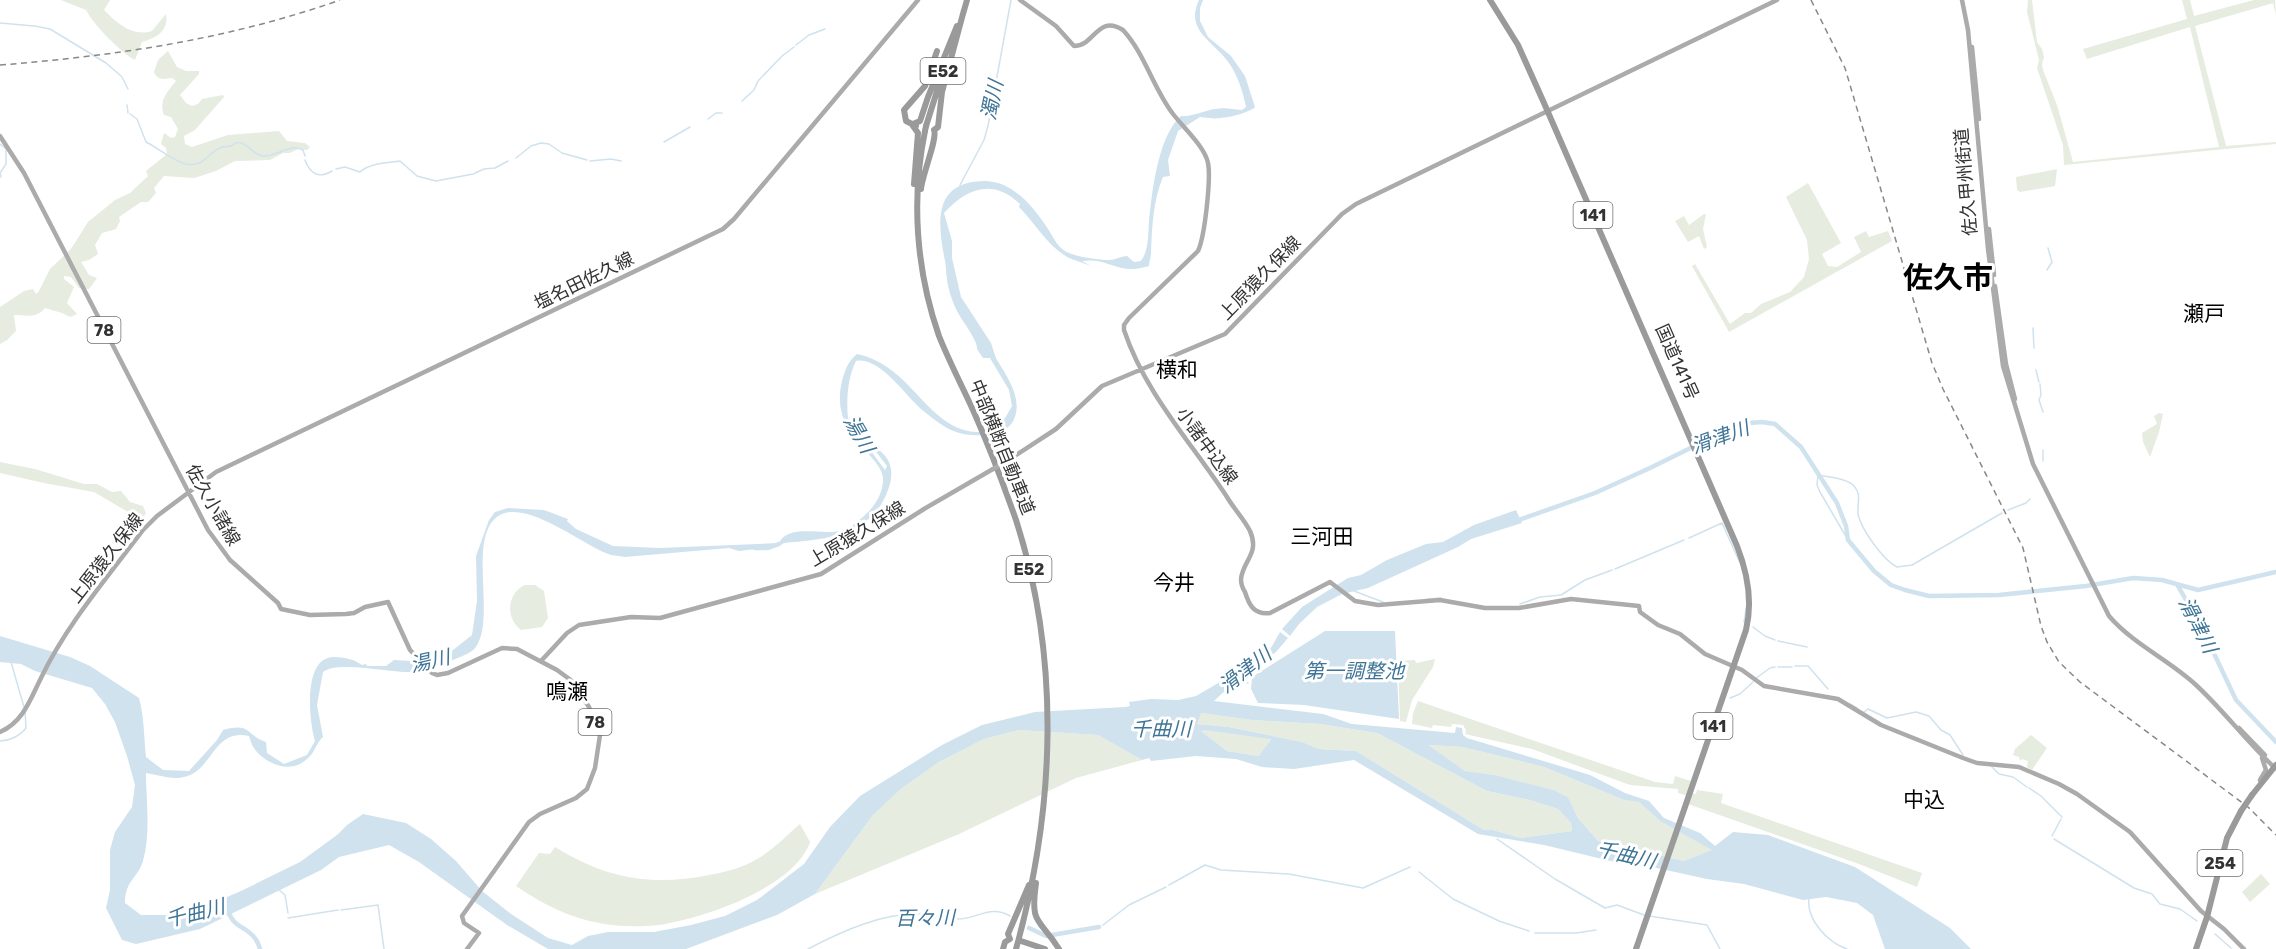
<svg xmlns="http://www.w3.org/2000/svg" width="2276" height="949" viewBox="0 0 2276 949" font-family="Rubik,'Noto Sans JP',sans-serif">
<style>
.green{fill:#e6ecdf}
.water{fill:#cfe2ee;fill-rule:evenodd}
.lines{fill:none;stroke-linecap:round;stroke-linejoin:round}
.stream{stroke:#cfe2ee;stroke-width:1.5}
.river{stroke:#cfe2ee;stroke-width:4.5}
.major{stroke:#ababab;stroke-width:4.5}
.highway{stroke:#9a9a9a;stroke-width:6}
.rail{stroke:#888;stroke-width:1.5;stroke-dasharray:6 4.5;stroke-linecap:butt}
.major-bridge{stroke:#ababab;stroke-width:4.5}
.highway-bridge{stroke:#9a9a9a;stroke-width:6}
.labels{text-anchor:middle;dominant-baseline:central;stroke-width:6;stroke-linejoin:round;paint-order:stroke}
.shield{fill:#fff;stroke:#707070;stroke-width:1.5}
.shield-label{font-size:16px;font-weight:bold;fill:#333}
.street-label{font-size:18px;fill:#333;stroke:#fff}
.water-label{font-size:20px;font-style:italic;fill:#3f7597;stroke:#fff}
.quarter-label{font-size:21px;fill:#000;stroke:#fff}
.town-label{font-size:30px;font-weight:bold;fill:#000;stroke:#fff}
</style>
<rect width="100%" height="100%" fill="#fff"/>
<!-- green -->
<path class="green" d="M61,0h49l-6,10c14,14 28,27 48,21l14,-17c3,17 -10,24 -24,28l-7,18c-14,-7 -42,-36 -49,-50z
M2028,0h4l5,42 5,7 2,8 -2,7 1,6 14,35 16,57 146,-15 -29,-120 -103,32 -4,-10 104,-30 -5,-19h8l4,16 60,-16h21l1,16 -3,-13 -78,23 31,120 50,-4v2l-212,21 -1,-20 -26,-77 2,-8 -12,-48z
M168,51l9,16 9,4h13v3l-19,21 6,8 6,3 6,-2 4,-5 21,-4 1,2 -29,33 -11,6 1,8 7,3 36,-12 51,-4 8,10 18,2 5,4 -3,3 -9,-1 -8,4h-7l-13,7 -35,1 -19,10 -22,7 -30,-2 -10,12 2,5 -8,9h-7l-22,15 1,4 -4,8 -14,4 -7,12 3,9 -9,6 -8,2 8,13 8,3 -8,11 -10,-1 -8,-11 -7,-1v3l10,8 -7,16 10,11 -7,3 -8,-4 -17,-5c-9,11 -19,7 -31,7l2,16 -9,9 -7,4v-37l24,-16 9,-2 3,5 3,-3 11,-22 21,-20 17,-27 27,-22 15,-7 18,-17 -2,-5 21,-17 -1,-6 -5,-4 3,-11 7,5 4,-1 3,-8 -7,-12 -7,-2c-6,-14 4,-24 12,-34l-4,-3c-8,1 -14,3 -18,-6l4,-12z
M2057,169l-2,17 -35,6 -3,-2 -1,-13z
M1808,183l33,60 -19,11 6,12 9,1 24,-15 -7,-15 12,-6 3,6 19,-6 4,10 -163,91 -37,-66 3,-2 35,60 15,-11h6l10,-9 29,-12 14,-15 5,-18 -2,-19 -21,-43z
M1704,214h2l-3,15 4,18 -3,2 -5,-13 -11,6 -13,-21 9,-5 5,9z
M2159,413l4,1 -4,18 -9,25 -7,-15 -1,-9 15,-9 -3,-8z
M0,462l35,7 49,15h13l15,8 9,-1 9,11 13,4 3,7 -2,3 -16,-4 -34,-20 -50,-9 -44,-10z
M525,585h10l9,6 4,27 -6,9 -21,3c-16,-12 -14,-37 4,-45z
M1435,659l-2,8 -21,33 -6,22 -6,-1 -2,-60 17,-1 1,3z
M1418,701l237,81 18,2 2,-8 16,5 -3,11 8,2 1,-4 26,4 -2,9 201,70 -5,14 -58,-23 -171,-60 3,-7 -13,-4v-4l-48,-4 -98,-36 -67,-15 1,-4 -3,-5 -11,-1 -1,3 -18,-2 -1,3 -20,-4 1,-11z
M1201,713l51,7 68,4 57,9 110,58 43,9 28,9 13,14 1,8 -51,7 -28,-8h-9l-128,-79 -37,-2 -17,-7 -73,-15 -33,-3z
M1205,729l66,9 -11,18 -33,-5 -26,-20z
M1019,730l79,5 44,25 -66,18 -117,56 -144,60 58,-79 29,-27 37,-26 45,-23z
M2031,735l16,13 -15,22 -5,-3 1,-6 -6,-2 -2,2 -1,-4 -6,-2 2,-6z
M1427,745l35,2 46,11 36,9 80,33 15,2 21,19 53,29 -29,11 -86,-20 -20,-23 -10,-21 -14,-7 -59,-15 -30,-4z
M800,824l10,18c-16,46 -106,76 -151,83 -19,2 -41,2 -60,-2 -31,-6 -57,-19 -83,-37l23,-33 11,1 5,-7c50,31 96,40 154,28 17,-3 33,-7 48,-16 16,-9 29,-23 43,-35z
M2261,874l9,10 -20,18 -8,-10z"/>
<!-- water -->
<path class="water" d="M1199,0h4l-3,8v13l8,16 23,19 14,20 10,31c-7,7 -36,13 -45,11 -4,0 -7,-1 -10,-1l-22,14 -10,29 2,16 -7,1c-10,24 -11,50 -12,76 0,5 -2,9 -2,13 -31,10 -40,-9 -67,-5l9,5c-7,-3 -15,-5 -22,-8 -22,-12 -33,-34 -50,-51l1,-3c-27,-26 -53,-16 -76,9l8,28v17l9,39 30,46c2,5 3,11 6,17 11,18 28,42 15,63 -5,7 -16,11 -24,12 -12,1 -26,0 -37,-5 -11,-5 -21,-14 -30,-21 -15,-13 -42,-53 -65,-48 -8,15 -10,39 -8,57 6,7 15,10 21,16 1,1 3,7 4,9 4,6 11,10 15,17 6,12 3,24 -2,35 -19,42 -61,44 -102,48l-5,3 -40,5 -10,-3 -104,9c-4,-1 -9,-1 -14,-2 -27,-9 -80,-53 -109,-41 -38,17 -4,106 -27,134 -3,4 -10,7 -15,9 -16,7 -31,14 -48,15 -22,1 -74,-12 -89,0l-6,33 6,32c-6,5 -8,14 -13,19 -13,14 -27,13 -42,5 -10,-6 -16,-13 -19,-25 -36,-8 -36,35 -65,41 -12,3 -25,-2 -38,-4 0,28 5,60 -3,88 -6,19 -18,19 -18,42l16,12h24l32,-5 44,-19 59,-29 37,-27 10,-10 16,-11 43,9 25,16 25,22 26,30 29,23 37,24 24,7 16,-9 20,-4h46l37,-7 34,-9 32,-16 47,-36 26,-37 30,-31 82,-51 40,-20 53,-13 90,-5 5,-1 -1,-4 22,-3 27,1 18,-4 53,-31 22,-17 9,-16 8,6 -12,14 -46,34 -16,15 109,13 29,10 103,9 1,-6 6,1 1,7 4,3 123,37 35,18 24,8 15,17 36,15 15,13 18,-14 35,3 87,32 95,61 21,21h-86l-12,-34 -16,-12 -31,-6 -23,3 -59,-16 -37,-5 -64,-14 -24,-2 -75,-18 -66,-11 -124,-74 -60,9 -32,-2 -26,-8 -40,-3 -45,5 -2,-3 -7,2 -44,-25 -79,-5 -35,9 -45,23 -37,26 -29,27 -58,79 -38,21 -91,34h-138l-41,-24 -88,-63 -30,-17 -50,12 -18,13 -121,59 -64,15 -14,-4 -16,-32 4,-18v-40l5,-18 17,-25 3,-22 -8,-29 -12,-34 -10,-18 -13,-16 -57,-17 -14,-7 -21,-2v-26l70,21 20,9 49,32c5,17 5,40 7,59l17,13 26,1 28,-31 6,-10c29,-8 22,5 43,12l1,11 17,11 23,-9 8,-14c-6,-20 -13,-87 21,-84 11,1 17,2 26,8l4,-1 1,2h19l8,-6 35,2 19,-8 24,-19 5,-34 -1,-45 13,-36 6,-8 13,-4 36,2 24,9 -1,2 9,8 37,17 47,2 119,-5c9,-19 41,-8 60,-12 10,-2 20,-10 27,-17 9,-8 16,-20 17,-32 4,-27 -55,-43 -41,-101 3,-11 6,-20 15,-27 14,3 26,9 38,19 25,20 46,58 82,59 7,0 16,-3 23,-5l12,-21 -3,-16 -19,-32h-7l-6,-9c1,-9 -16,-29 -21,-40 -4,-9 -8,-20 -9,-30 -1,-6 -1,-13 -2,-18 -8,-40 -12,-80 41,-80 28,1 48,27 62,48 6,9 10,20 21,24 9,4 30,7 40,7 6,0 12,-4 18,-4l7,6 7,-1c8,-11 7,-27 8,-40 3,-29 9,-85 32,-105 10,1 23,-5 33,-7 12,-2 18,0 28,1l4,-3c-3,-15 -8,-31 -17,-44 -14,-21 -45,-32 -30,-63zM867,440l20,26 -2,4 -17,-23zM1201,713l51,7 68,4 57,9 110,58 43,9 28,9 13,14 1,8 -51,7 -28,-8h-9l-128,-79 -37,-2 -17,-7 -73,-15 -32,-3zM1205,730l66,9 -12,17 -32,-5 -26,-20zM1428,745l34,2 46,11 36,9 80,33 15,2 21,19 52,29 -28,11 -86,-20 -20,-23 -10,-21 -14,-7 -59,-15 -30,-4z
M1516,510l6,13 -51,16 -13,8 -90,41 -26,6 -25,13 -18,17 -9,12 -8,-7 20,-22 46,-29 13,-3 26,-15 39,-16 17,-2 31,-17z
M1325,631h70l4,88 -95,-14 -46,-2 -7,-14 1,-12z"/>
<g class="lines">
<!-- stream -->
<path class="stream" d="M0,23l34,3
M35,26l15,3 56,34 15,13
M796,45l13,-10 16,-6
M122,77l6,12
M742,101l12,-11 4,-9 24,-25 12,-9
M127,105l1,8
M130,114l7,5 9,23c14,7 25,18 40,22 18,4 22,-12 36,-17 3,-1 7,0 9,-1 2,0 3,-2 4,-3 12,-3 17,12 28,13 13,1 28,-13 40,-6l2,6
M708,119l8,-6h6
M664,142l26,-15
M0,144l6,5v15l-6,9 1,4
M516,158l15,-12 10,-3 8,1 13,9 25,7
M305,160c5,14 14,19 27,11
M590,161l21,-2 10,2
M336,169l9,-2 15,5c10,-9 27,-9 40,-11l17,15 19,5 37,-7 11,-5 11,-1 13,-7
M960,185l24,-45 4,-14 23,-126
M2047,270l5,-8 -4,-14
M2033,328l1,20
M2036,370l3,12
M2040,384l1,11 -2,5 4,12
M2043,461v-11
M2008,510l18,-7 4,-4
M1689,538l33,-15 18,40
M1848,540l-28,-48 -3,-7 1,-10c10,2 28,3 36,11 8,9 3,17 4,28 3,15 25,46 39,53l15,-2 90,-52
M1615,569l69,-29
M1354,591l29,11
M1427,599l14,-1
M1520,604l20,-7 21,-2 24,-15 27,-10
M1744,622l2,-13
M1753,627l12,9 10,4
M1778,641l29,6
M11,662l13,45
M1795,666h13l20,23
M1778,667h14
M1755,679l15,-11 5,-1
M1237,681l11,2
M1730,698l10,-4 13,-12
M1850,704l7,4
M1864,712l4,-3 19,9 29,-6 13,4 12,14 9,5 13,20
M0,741c9,0 20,-5 26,-13l-1,-17
M1992,767l7,7 14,3 14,10
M2029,788l12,8 21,21
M2052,836l9,-17
M1497,839l58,40 50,29 12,-3 27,10
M2054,839l80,49 18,6 8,10 20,5 17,12
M1419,872l34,27 46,22 30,10
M1169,885l36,-20 16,5 68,4 74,14 47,-21
M279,890l6,5 3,18
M1809,898c-3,21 18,44 38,51
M341,910l37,-5 6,44
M1649,916l58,9 13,24
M288,918l50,-8
M1103,925l26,-20 37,-18
M1535,933h41l20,-3
M2215,934l16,14
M808,949c34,-18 76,-37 116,-35 11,0 21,5 32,5 20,1 34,-15 54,-3"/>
<!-- river -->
<path class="river" d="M1516,521l79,-28 55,-25 69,-34 30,-11 13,-1 13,2 26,23 36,56 9,23 2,14 26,31 17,14 14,5 24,6 70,-1 87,-9 47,-8 29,2 36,10 78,-18
M755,548h13l11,-4
M2178,586l24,42 34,72 40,42
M229,912c4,18 25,14 31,37
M1029,928l17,8 53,-9"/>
<!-- major -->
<path class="major" d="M1020,0l36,26 18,20c21,0 23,-32 49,-16 22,24 30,58 50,84 10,13 32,33 35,49 3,15 -3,73 -10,88l-69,67 -5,7v5c21,63 67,112 103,167 7,12 17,22 23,34 10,23 -7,29 -9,48 0,4 2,10 4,13 4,13 9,23 25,21l60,-31 25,19 23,4 62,-5 45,8h34l52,-9 68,7 1,6 18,13 22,9 25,20 37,16 22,16 74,13 43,26 82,33 14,5 42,4 40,17 18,10 53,38 71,79 23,18 20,20
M1962,0l6,30 20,219 15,117 30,98 76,152c24,28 60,44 87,69 28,26 51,57 79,83
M1972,47l7,72
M0,136l24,37 184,357 22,30 48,43 3,6 29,6 36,-1 8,-1 11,-6 23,-5 22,48 22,23 5,2 11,-2 54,-25 15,1 40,21 15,11 17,26 11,28 -5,33 -8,21 -11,9 -36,16 -11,8 -67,94 2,7 15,10 -12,16
M1989,229l5,46
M1995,286l11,78 9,35
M1004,463l52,-34 46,-43 123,-52 117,-120 14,-10 421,-204
M541,661l26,-28 12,-8 52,-8 29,1 161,-44 103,-65 69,-40
M2239,728l26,27
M0,732c23,-10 30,-32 41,-54 26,-54 66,-100 102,-148l14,-14 59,-44 507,-243 11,-10 184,-219
M2260,780l6,-10 -4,-12"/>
<!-- highway -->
<path class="highway" d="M1490,0l28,45 26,58 193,443c11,28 16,55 9,84l-110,319
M963,14l4,-14
M913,124l7,-3 8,-24 29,-71
M913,126l5,7 -4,51
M916,126l-10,-5 -2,-11 21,-24 12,-35
M926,126l18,-57
M925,131c-14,68 -9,139 14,205 10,25 23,50 34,74 16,36 30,73 43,110 45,140 39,289 0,429
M921,189c1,-14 17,-51 13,-59l4,-3 4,-35 22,-82
M2252,795l24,-30
M1036,883c-6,43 3,34 23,66
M1021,941l24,8
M1003,949l2,-7 5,-3 -2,-5 21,-49
M2196,949l11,-32 20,-79 14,-27"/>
<!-- rail -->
<path class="rail" d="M1811,0l34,68 87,295 11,26 80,159 18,78 6,16 12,20 21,20 168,125 28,28
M0,65c115,-9 230,-26 340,-65"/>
<!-- major-bridge -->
<path class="major-bridge" d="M993,469l11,-6"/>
<!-- highway-bridge -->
<path class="highway-bridge" d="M925,131l1,-5
M2241,811l11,-16"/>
</g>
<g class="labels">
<!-- shield labels -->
<g class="shield">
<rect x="920.5" y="58" width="45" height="26" rx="4.5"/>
<rect x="1573.5" y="202" width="39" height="26" rx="4.5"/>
<rect x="87.5" y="317" width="33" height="26" rx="4.5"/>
<rect x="1006.5" y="556" width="45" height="26" rx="4.5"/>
<rect x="578.5" y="709" width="33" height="26" rx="4.5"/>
<rect x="1693.5" y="713" width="39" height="26" rx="4.5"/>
<rect x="2197.5" y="850" width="45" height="26" rx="4.5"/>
</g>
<g class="shield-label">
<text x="943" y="71">E52</text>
<text x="1593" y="215">141</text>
<text x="104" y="330">78</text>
<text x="1029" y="569">E52</text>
<text x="595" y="722">78</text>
<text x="1713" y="726">141</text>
<text x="2220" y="863">254</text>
</g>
<!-- street labels -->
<g class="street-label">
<text transform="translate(1966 182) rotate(-95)">佐久甲州街道</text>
<text transform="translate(1260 278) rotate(-46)">上原猿久保線</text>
<text transform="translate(584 281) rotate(-26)">塩名田佐久線</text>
<text transform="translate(1677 362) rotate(66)">国道141号</text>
<text transform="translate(1207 446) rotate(54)">小諸中込線</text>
<text transform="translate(1002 447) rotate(68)">中部横断自動車道</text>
<text transform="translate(213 505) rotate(60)">佐久小諸線</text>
<text transform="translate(857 534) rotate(-31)">上原猿久保線</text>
<text transform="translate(106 558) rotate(-52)">上原猿久保線</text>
</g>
<!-- water labels -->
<g class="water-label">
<text transform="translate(992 100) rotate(-78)">濁川</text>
<text transform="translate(859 434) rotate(60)">湯川</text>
<text transform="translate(1720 437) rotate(-20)">滑津川</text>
<text transform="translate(2198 625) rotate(63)">滑津川</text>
<text transform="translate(430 661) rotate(-13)">湯川</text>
<text transform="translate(1245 670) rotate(-38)">滑津川</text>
<text x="1354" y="671">第一調整池</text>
<text x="1161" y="729">千曲川</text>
<text transform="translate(1626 855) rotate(13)">千曲川</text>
<text transform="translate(195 913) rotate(-14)">千曲川</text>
<text transform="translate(925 918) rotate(-1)">百々川</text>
</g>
<!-- quarter labels -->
<g class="quarter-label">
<text x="2204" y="313">瀬戸</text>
<text x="1177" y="369">横和</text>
<text x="1322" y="536">三河田</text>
<text x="1174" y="582">今井</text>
<text x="567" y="691">鳴瀬</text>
<text x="1924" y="799">中込</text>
</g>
<!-- town labels -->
<g class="town-label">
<text x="1948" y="278">佐久市</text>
</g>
</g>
</svg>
